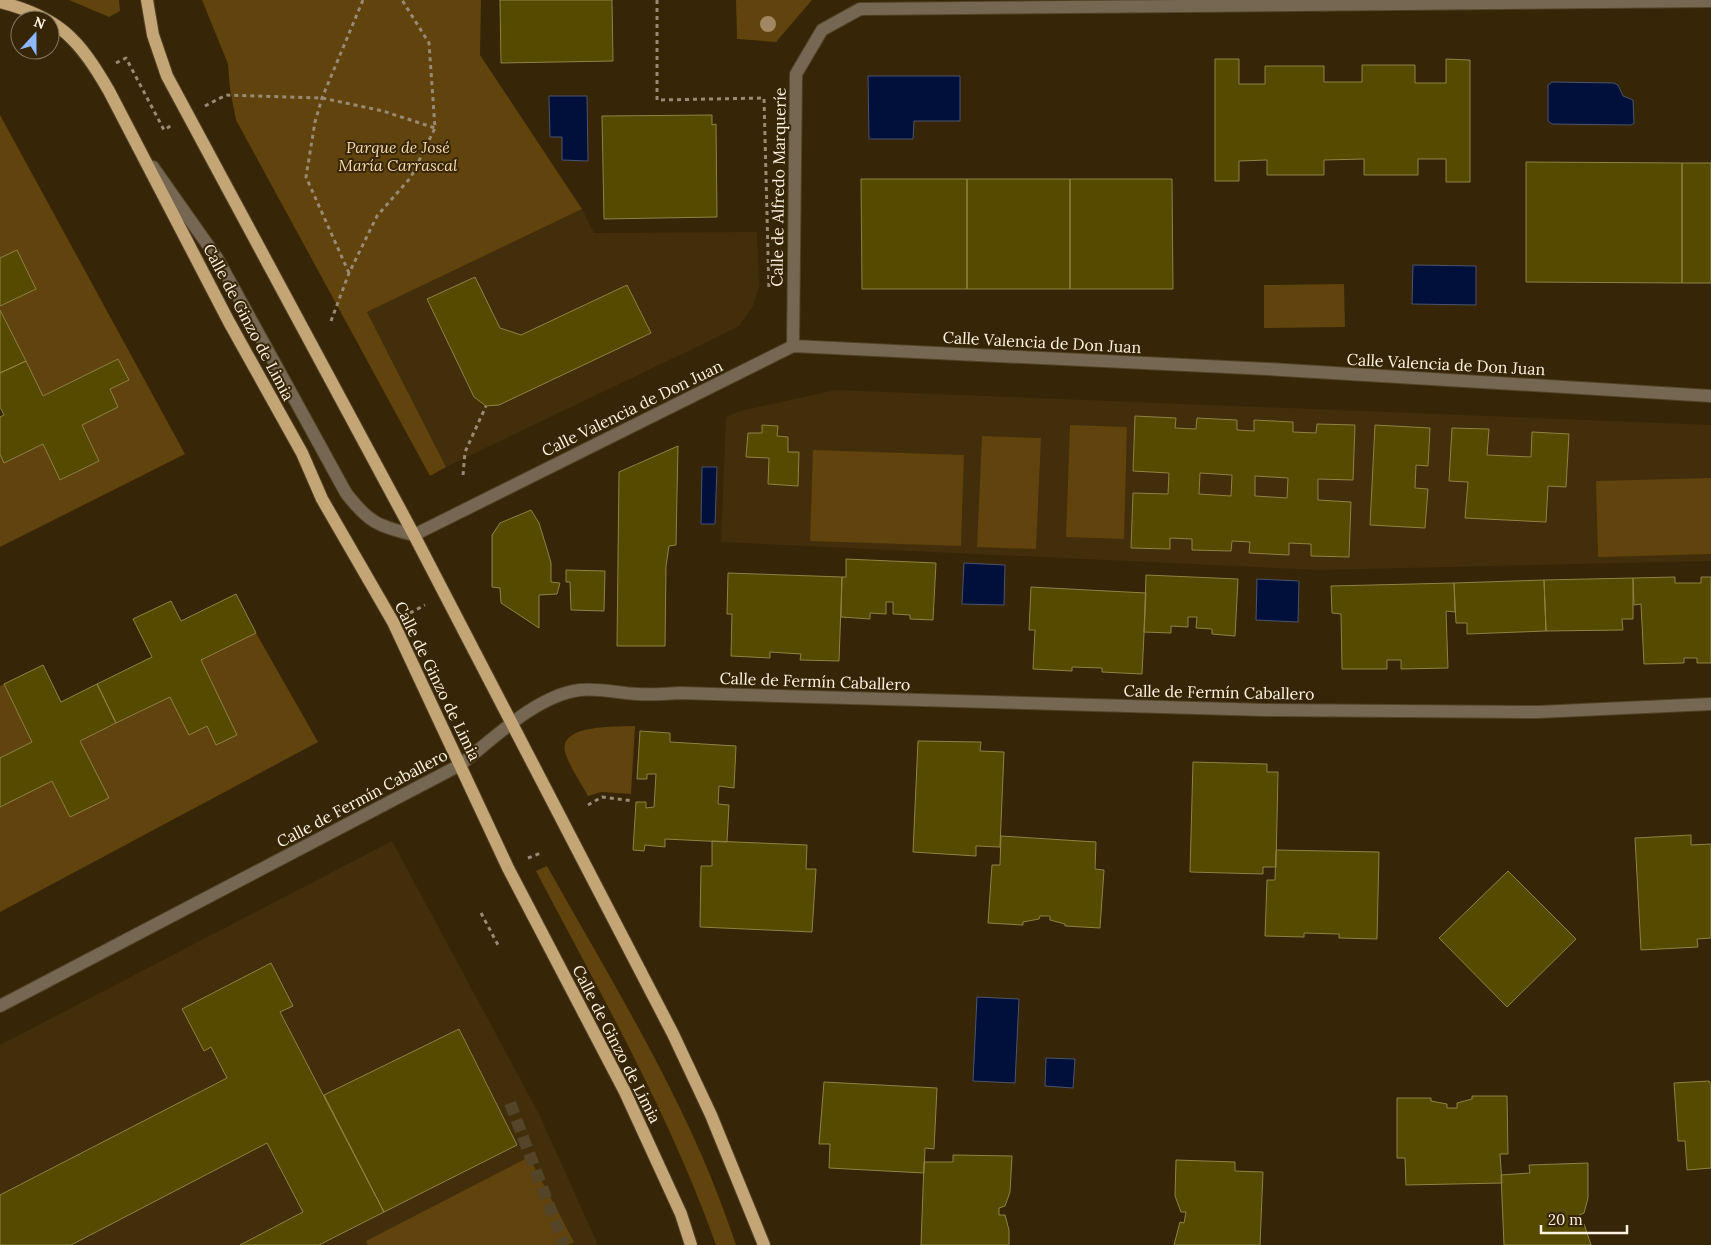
<svg xmlns="http://www.w3.org/2000/svg" width="1711" height="1245" viewBox="0 0 1711 1245" font-family="Lora,serif">
<style>
.built{fill:#422e0b}
.green{fill:#60430d}
.water{fill:#00103a;stroke:#4c546c}
.building{fill:#564a01;stroke:#8f8244;fill-rule:evenodd}
.lines{fill:none;stroke-linecap:round;stroke-linejoin:round}
.minor-tunnel{stroke:#544428;stroke-width:12;stroke-dasharray:12 6;stroke-linecap:butt}
.minor-casing{stroke:#524226;stroke-width:14}
.major-casing{stroke:#524226;stroke-width:14}
.path{stroke:#988a73;stroke-width:3;stroke-dasharray:4 4;stroke-linecap:butt}
.minor{stroke:#756751;stroke-width:12}
.major{stroke:#c3a576;stroke-width:12}
.tree{fill:#a18860}
.labels{text-anchor:middle;dominant-baseline:central;stroke-width:4;stroke-linejoin:round;paint-order:stroke}
.park-label{font-size:16px;font-style:italic;fill:#f8d9a9;stroke:#362507}
.street-label{font-size:16px;fill:#fef3e2;stroke:#362507}
</style>
<rect width="100%" height="100%" fill="#362507"/>
<!-- built -->
<path class="built" d="M582,209l12,24 163,-1 2,54 -6,20 -14,20 -30,15 -263,126 -79,-155z
M836,390l875,35v136l-392,9 -598,-28 5,-125 14,-6z
M392,841l147,273 59,131h-598v-200z"/>
<!-- green -->
<path class="green" d="M69,0h50l1,11 -11,6z
M202,0h279l-1,55 102,154 -215,103 79,155 -16,9 -194,-356 -6,-31 -2,-25z
M736,0h76l-36,42 -39,-3z
M0,115l185,339 -185,93v-93l4,8 39,-18 18,36 38,-19 -17,-36 36,-18 -8,-18 19,-9 -11,-21 -75,37 -43,-86v-4l36,-17 -36,-31z
M1344,284l1,43 -81,1v-43z
M1070,425l57,2 -3,112 -58,-2z
M982,436l59,2 -5,111 -59,-2z
M813,450l151,5 -3,91 -151,-5z
M1711,478v76l-113,3 -2,-76z
M256,633l62,109 -318,170v-105l52,-26 18,36 38,-19 -28,-57 90,-44 37,29 9,19 -15,-85z
M4,684l28,58 -32,16v-72z
M635,726l-4,68 -30,-2 -13,4c-7,-13 -17,-27 -22,-41 -12,-32 53,-28 69,-29z
M547,866c69,123 145,244 189,379h-20c-46,-130 -116,-252 -180,-374z
M529,1157l45,85 -6,3h-200l-2,-4z"/>
<!-- water -->
<path class="water" d="M868,76h92v45h-46l-1,18h-44z
M1552,82l62,1 4,2 5,11 10,4 1,23 -3,2 -79,-1 -4,-3v-36z
M549,96h38l1,65 -26,-1v-23h-12z
M1413,265l63,1v39l-64,-1z
M702,467h15l-2,57h-14z
M964,563l41,2 -1,40 -42,-1z
M1257,579l42,2 -1,41 -42,-2z
M977,997l42,2 -4,84 -42,-2z
M1046,1058l29,1 -2,29 -28,-2z"/>
<!-- building -->
<path class="building" d="M500,0h112l1,61 -112,2z
M1215,59h24v25h26v-18h59v16h38v-17h53v18h31v-24l24,1v122h-24v-23h-28v16h-54v-16l-40,1v15h-57v-15l-28,1v20h-24z
M712,115v10l4,-1 1,93 -113,2 -2,-103z
M1526,162l156,1v120l-156,-1z
M1682,163h29v120h-29z
M861,179h106v110h-105z
M967,179h103v110h-103z
M1070,179h102l1,110h-103z
M17,250l19,39 -36,17v-48z
M475,277l25,51 21,7 106,-50 24,48 -152,72 -13,1 -12,-9 -47,-98z
M0,310l26,51 -26,12z
M118,359l11,21 -19,9 8,18 -36,18 17,36 -39,19 -17,-36 -39,19 -4,-9v-37l4,-2 -4,-8v-34l26,-12 17,35z
M1135,416l41,2 -1,10 21,1 1,-11 40,2v10l17,1v-11l39,2v10l23,1 1,-9 38,1 -2,55 -35,-1v21l33,2 -2,55 -38,-1v-12l-22,-1v12l-40,-2 1,-11 -18,-1 -1,10 -39,-1v-11l-22,-1v11l-39,-1 2,-55 35,1 1,-21 -36,-2zM1200,473l32,2 -1,21 -32,-2zM1255,476l33,2 -1,20 -32,-2z
M762,425l16,1 -1,10 11,1v15h11l-1,34 -30,-2 1,-26 -23,-1 2,-24h14z
M1375,425l55,3 -2,38 -12,-1 -1,23 13,1 -3,39 -55,-3z
M1452,428l37,1 -2,26 44,2 1,-25 37,2 -3,53 -18,-1 -2,36 -81,-4 3,-36 -19,-1z
M678,446l-2,99 -7,1 -3,20 -1,80h-48l2,-174z
M531,510l8,13 8,26 4,14v19l9,1 -3,11 -18,1v33l-38,-25 -1,-15 -8,-1v-52l8,-12z
M846,559l90,4 -3,57 -23,-1v-4l-17,-1v-12h-7v12l-16,-1v6l-29,-2 1,-40h4z
M566,570l39,1 -1,40 -33,-1 -1,-28h-4z
M728,573l114,4 -3,84 -39,-1 1,-6 -31,-2v6l-39,-2 1,-42h-5z
M1146,575l92,4 -3,57 -23,-2v-5l-16,-1 1,-11h-9v10l-17,-1v7l-27,-1z
M1675,577v6h26v-6h10v86h-14v-5h-13v5l-40,1 -3,-60 -7,1 -1,-27z
M1633,578v41h-11l1,11 -77,1 -2,-51z
M1544,580l2,51 -79,3v-11h-11l-2,-40z
M1454,583l1,29 -9,-1 2,57 -47,1v-9h-14v9h-45l-1,-55 -9,-1 -1,-27z
M1031,587l115,6 -4,81 -40,-2v-4l-30,-1v4l-39,-2 2,-39h-6z
M236,594l20,39 -55,27 36,75 -21,10 -9,-19 -18,9 -19,-38 -54,26 -19,-39 55,-27 -19,-38 38,-18 10,20z
M43,665l18,37 36,-18 19,39 -36,18 29,57 -39,19 -18,-36 -52,26v-49l32,-16 -28,-58z
M640,731l30,2v9l66,4 -2,42 -15,-2 -1,18 11,1 -2,37 -62,-3v8l-20,-2 -1,6 -11,-1 3,-48h10v6l8,-1 2,-33h-9v5h-10z
M918,741l63,1 -1,9 24,1 -4,95 -24,-1v10l-63,-4z
M1193,762l74,2v8h11l-2,95h-13v7l-73,-2z
M1691,835v10l20,-1v94l-14,1 1,8 -57,3 -6,-112z
M1001,836l95,6 -1,27 9,1 -4,58 -35,-2v-2l-15,-4v-4h-10l-1,3 -16,3v3l-35,-2 4,-58h8z
M712,841l95,4 -1,24h10l-4,63 -112,-5 1,-61h11z
M1276,850l103,2 -2,87 -38,-1v-4l-35,-1v4l-39,-1 2,-56h8z
M1508,871l68,68 -69,68 -68,-69z
M271,963l22,43 -13,6 104,200 -65,33h-79l63,-33 -36,-69 -196,102h-71v-50l227,-117 -16,-31 -7,4 -22,-42z
M459,1029l58,116 -133,67 -60,-117z
M1709,1081l2,3v84l-24,2 -2,-29h-7l-4,-58z
M824,1082l113,6 -3,61 -9,-1 -1,25 -95,-5 1,-24h-11z
M1472,1096h35l1,58h-8l2,29 -96,2 -1,-27h-8v-60h34v3l16,3v4h10v-5l15,-4z
M953,1155l59,1 -2,36 -5,14 -6,2v7h6l4,15v15h-88l3,-83h29z
M1176,1160l59,2v9l28,1 -3,73h-86l6,-23 4,1 2,-11h-5l-6,-16z
M1588,1163v35l-4,15 -5,2v10l5,-1 7,21h-87l-3,-70 29,-2 -1,-8z"/>
<g class="lines">
<!-- minor-tunnel -->
<path class="minor-tunnel" d="M510,1103l54,142"/>
<!-- minor casing -->
<g class="minor-casing">
<path id="minor" d="M153,167l64,91 129,235c23,30 32,33 68,42l379,-189 475,23 443,27
M793,346l3,-272 26,-44 38,-21 851,-8
M0,1006l460,-241c33,-26 77,-70 120,-75 19,-2 38,3 57,4 14,1 29,0 43,-1l585,17 273,2 173,-8"/>
</g>
<!-- major casing -->
<g class="major-casing">
<path id="major" d="M147,0l6,35 14,41 247,459 259,499 38,81 53,130
M0,2c59,15 79,37 109,89l120,231 73,131 20,46 71,123 115,246 117,224 56,122 10,31"/>
</g>
<!-- path -->
<path class="path" d="M657,0v100l107,-2 5,193
M116,63l10,-5 38,72 8,-5
M205,106l21,-11 96,3 61,13 52,17
M349,273l-43,-96 9,-55 7,-24 41,-98
M331,321l18,-48 28,-57 34,-39 24,-49 -6,-85 -27,-43
M463,475l2,-23 21,-46
M410,613l15,-8
M588,805l14,-8 31,4
M528,858l13,-5
M481,913l17,32"/>
<!-- minor -->
<use href="#minor" class="minor"/>
<!-- major -->
<use href="#major" class="major"/>
</g>
<!-- trees -->
<circle class="tree" cx="768" cy="24" r="8"/>
<g class="labels">
<!-- park labels -->
<g class="park-label">
<text x="398" y="147">Parque de José<tspan x="398" dy="18">María Carrascal</tspan></text>
</g>
<!-- street labels -->
<g class="street-label">
<text transform="translate(778 187) rotate(-89)">Calle de Alfredo Marqueríe</text>
<text transform="translate(249 322) rotate(62)">Calle de Ginzo de Limia</text>
<text transform="translate(1042 342) rotate(3)">Calle Valencia de Don Juan</text>
<text transform="translate(1446 364) rotate(3)">Calle Valencia de Don Juan</text>
<text transform="translate(632 408) rotate(-26)">Calle Valencia de Don Juan</text>
<text transform="translate(438 681) rotate(64)">Calle de Ginzo de Limia</text>
<text transform="translate(815 681) rotate(2)">Calle de Fermín Caballero</text>
<text transform="translate(1219 692) rotate(1)">Calle de Fermín Caballero</text>
<text transform="translate(362 798) rotate(-28)">Calle de Fermín Caballero</text>
<text transform="translate(617 1044) rotate(63)">Calle de Ginzo de Limia</text>
</g>
</g>
<!-- north arrow -->
<g transform="translate(35 35) rotate(21)"><circle r="24" fill="#362507" stroke="#86775f"/>
<path d="M0-4L9 19L0 12L-9 19Z" fill="#8cb9fc"/>
<text y="-8" font-size="14" font-weight="bold" text-anchor="middle" fill="#fef3e2">N</text>
</g>
<!-- scale -->
<path d="M1541 1225v8h86v-8" fill="none" stroke="#fef3e2" stroke-width="2.5"/>
<text x="1548" y="1225" font-size="15" fill="#fef3e2" stroke="#362507" stroke-width="4" paint-order="stroke">20 m</text>
</svg>
